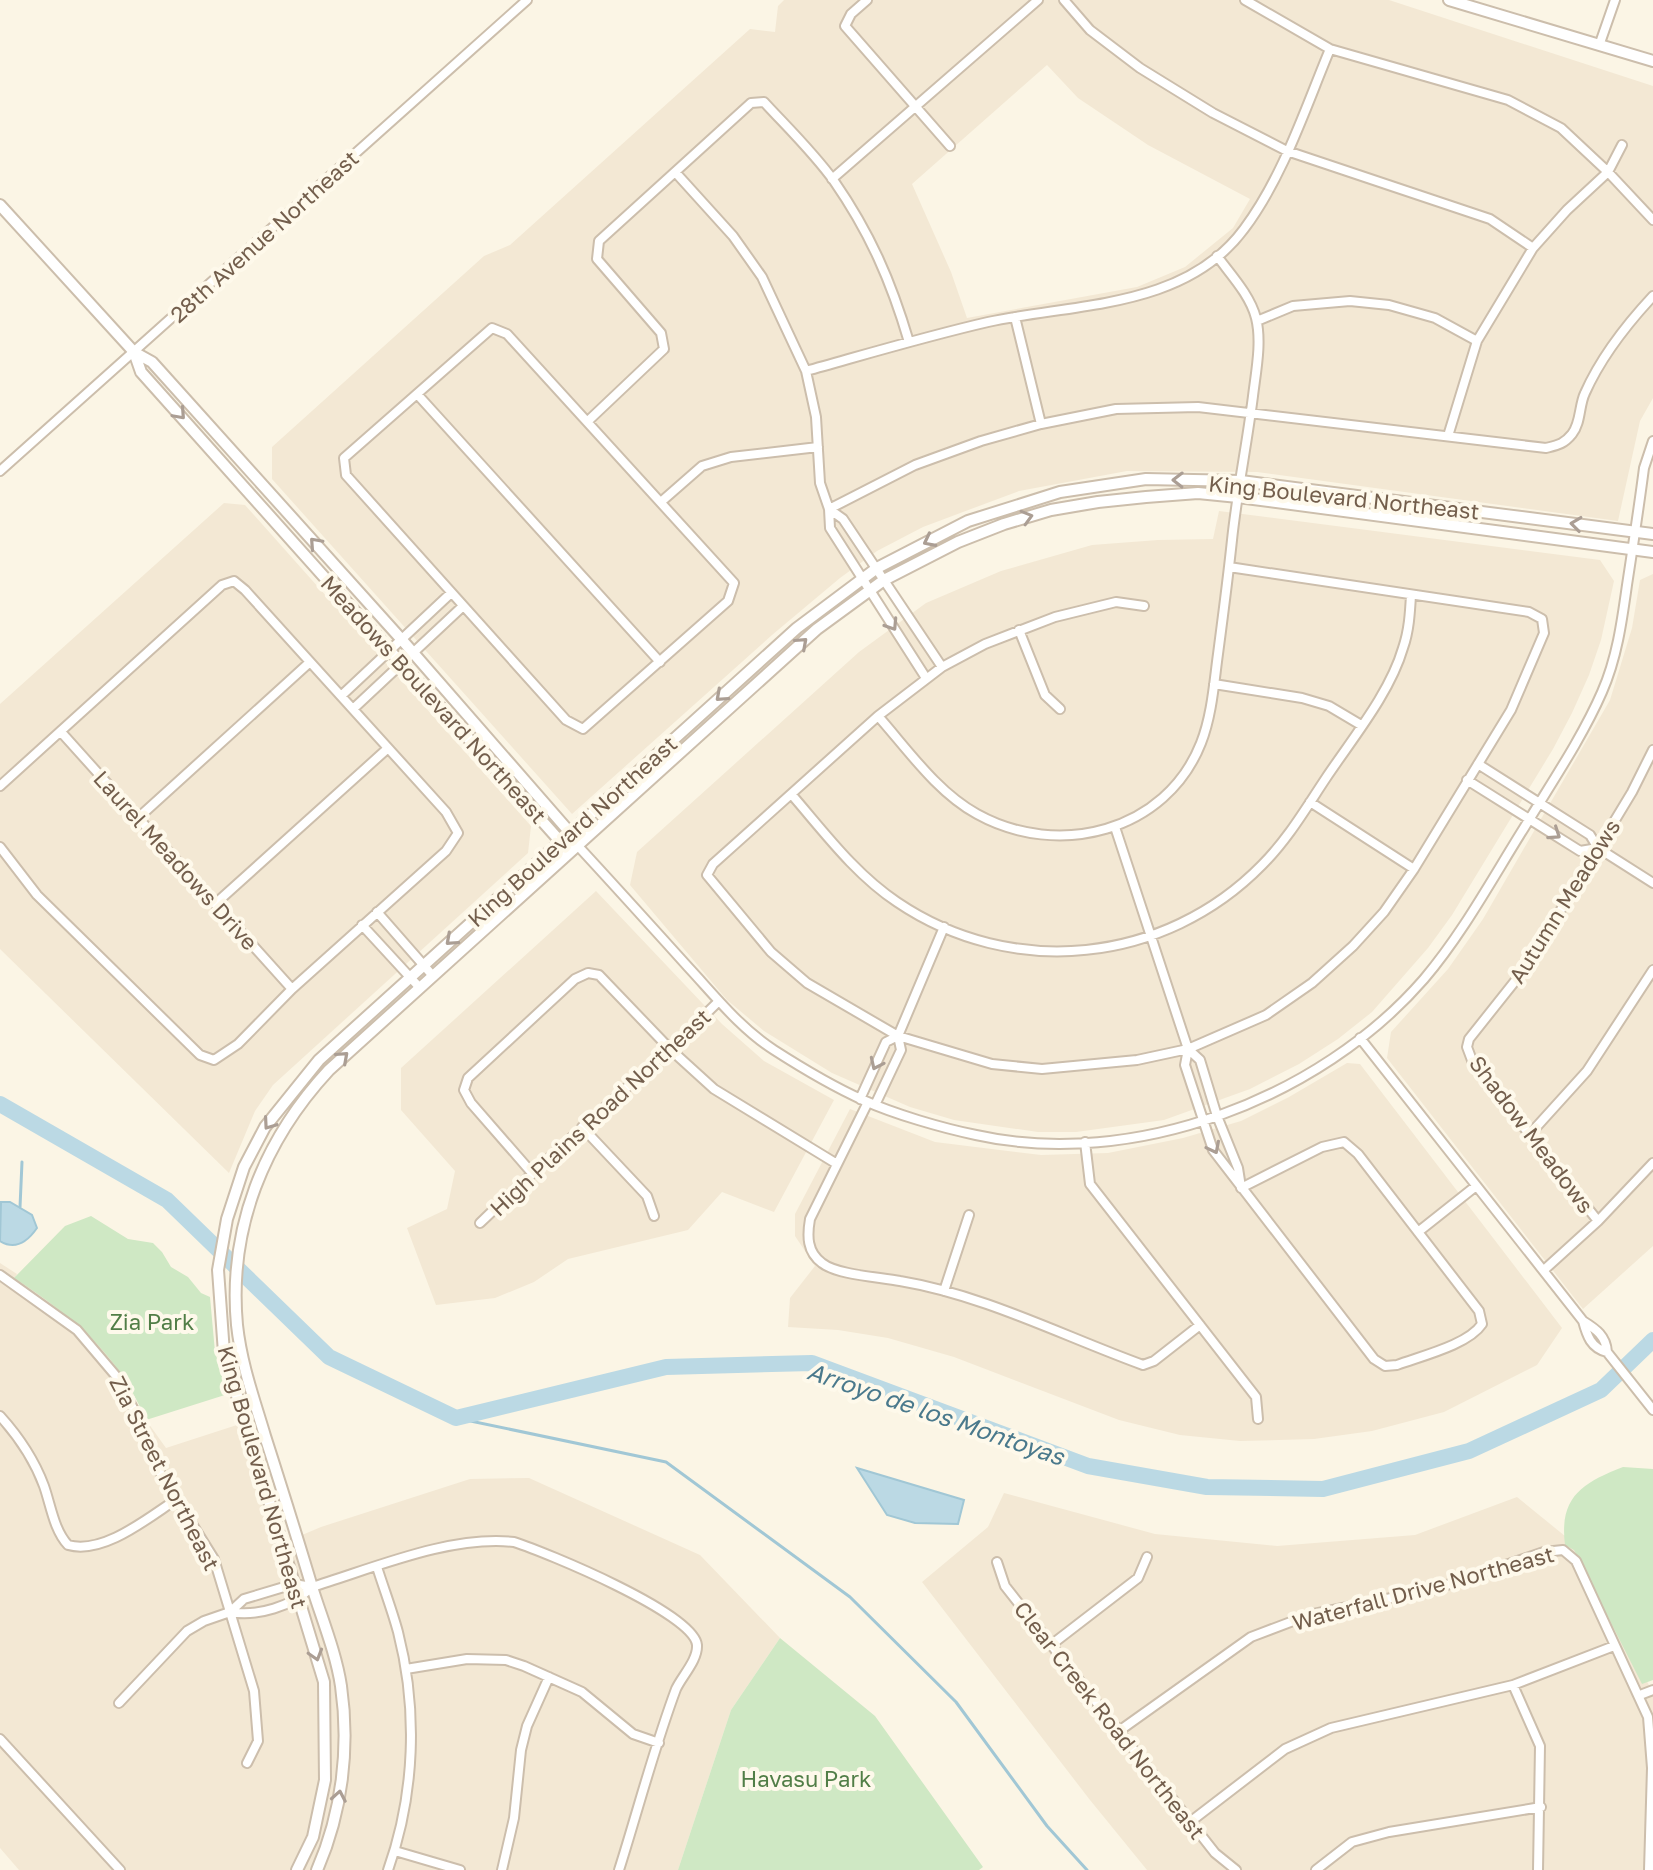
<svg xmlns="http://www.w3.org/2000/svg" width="1653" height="1870" viewBox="0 0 1653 1870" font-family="'Golos Text',sans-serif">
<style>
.residential{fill:#f3e8d4;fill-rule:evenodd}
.green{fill:#cfe8c4}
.water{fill:#bbd9e4;stroke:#a1c7d5;stroke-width:2}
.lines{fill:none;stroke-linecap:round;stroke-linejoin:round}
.stream{stroke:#a1c7d5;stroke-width:3}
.river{stroke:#bbd9e4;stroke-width:16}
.minor-casing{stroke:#ccbeac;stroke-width:12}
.tertiary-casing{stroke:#ccbeac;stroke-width:14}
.minor{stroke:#fff;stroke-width:8}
.tertiary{stroke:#fff;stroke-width:10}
.oneway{stroke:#ab9e94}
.labels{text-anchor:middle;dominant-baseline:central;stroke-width:8;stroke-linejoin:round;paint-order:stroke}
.street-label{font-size:22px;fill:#735e4c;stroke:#fef9eb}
.park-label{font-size:22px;fill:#517e47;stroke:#fef9eb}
.water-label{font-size:24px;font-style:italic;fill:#4a798c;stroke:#fef9eb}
</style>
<rect width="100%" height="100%" fill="#fbf5e5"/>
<!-- residential -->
<path class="residential" d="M784,0h605l264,86v312l-13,23 -22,100 -361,-49 -130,-1 -108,20 -96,36 -46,24 -37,27 -68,57 -200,179 -300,-335v-32l212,-191 26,-11 240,-216 25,3 3,-26zM1047,65l31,33 70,47 102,54 -17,29 -48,39 -48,20 -170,31 -16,-46 -39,-88z
M224,503l21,2 286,321 -3,27 -255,232 -18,26 -26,62 -229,-224v-245z
M1219,511l381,49 14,21 -13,59 -12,35 -17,38 -19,36 -101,166 -24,33 -56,64 -34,27 -39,25 -49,25 -86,31 -88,12h-38l-84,-12 -44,-13 -78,-34 -68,-42 -37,-31 -97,-115 7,-33 222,-200 67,-49 75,-32 91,-26 66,-5 55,-1z
M1653,574v672l-70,63 -196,-251 4,-26 57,-63 35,-50 127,-219 22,-72 8,-48z
M596,891l126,133 42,37 70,39 -60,112 -52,-20 -34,38 -120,29 -34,23 -39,16 -59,7 -29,-77 40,-19 8,-38 -54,-61v-42z
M1347,1063l13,1 202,264 -25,37 -93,47 -72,19 -58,8 -74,2 -60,-6 -61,-15 -165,-63 -66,-19 -50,-8 -50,-3 2,-29 25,-32 -20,-30v-22l55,-105 85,33 106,13 67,-2 75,-15 58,-17 48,-24z
M0,1263l17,11 -2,4 45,31 33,29 27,33 26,49 20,28 74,-24 36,122 45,-19 149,-48 59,-1 171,77 80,83 -49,72 -53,160h-659l-19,-22z
M1004,1493l151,41 122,12 138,-11 102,-38 59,48 77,148v177h-506l-57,-70 -168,-218 66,-55z"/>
<!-- green -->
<path class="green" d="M91,1216l37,23 25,4 9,9 9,15 17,10 13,16 9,4 5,55 13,42 -82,26c-28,-67 -73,-103 -132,-142l51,-52z
M1623,1467l30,2v211l-11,4 -68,-134 -9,-5c-6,-48 17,-62 58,-78z
M780,1638l95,78 108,151 -4,3h-301l53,-160z"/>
<!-- water -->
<path class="water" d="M1,1202h9l22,13 5,13c-9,13 -21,23 -37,13z
M857,1468l107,32 -6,24 -43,-1 -28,-8z"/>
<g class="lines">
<!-- stream -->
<path class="stream" d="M20,1207l2,-45
M456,1418l210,44 184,135 106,105 91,124 40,44"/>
<!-- river -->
<path class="river" d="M0,1104l167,96 162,157 127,61 210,-51 146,-4 276,103 119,21 116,2 146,-38 132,-61 52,-50"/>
<!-- minor casing -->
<g class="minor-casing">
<path id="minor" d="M867,0l-16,14 -6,12 105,120
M1064,0l26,30 50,38 73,45 74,38 203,68 43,29
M1245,0l85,49 178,51 53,28 47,44 45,48
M1600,43l15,-43
M676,173l57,63 29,41 44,94 10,46 4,66 9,26 1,19 96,150
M832,179l206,-179
M1015,317l26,107
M1257,321l36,-15 57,-5 39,4 46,13 42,23
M492,328l15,6 227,249 -6,18 -145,128 -17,-9 -220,-245 -2,-17z
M806,371c61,-17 121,-35 182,-49 87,-19 197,-13 256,-93 39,-52 61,-120 86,-180
M417,394l243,268
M588,421l76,-72 -3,-16 -64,-74 2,-18 152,-138 13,-1c23,25 50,51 70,79 36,52 57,100 75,161
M1448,436l29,-95 56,-93 34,-38 41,-38 14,-27
M0,471l527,-471
M662,501l40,-35 29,-9 87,-10
M829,509l86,-44 66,-24 60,-17 75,-15 82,-2 348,41c12,-3 18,-4 26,-14 9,-11 7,-29 13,-41 16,-36 41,-68 68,-97
M829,509l14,10 99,148
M1144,606l-28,-4 -61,15 -70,27 -43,23 -64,49 -165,148 -6,11 64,77 36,31 91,53 94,28 50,5 95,-9 51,-11 78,-34 46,-32 41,-37 31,-34 30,-43 97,-159 33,-77 -2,-14 -13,-7 -300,-45
M1019,630l26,65 15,14
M1214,684l88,14 27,8 32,19
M341,696l110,-103
M353,709l109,-102
M878,716c30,34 59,76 99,98 81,45 189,18 224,-71 11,-28 13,-60 17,-89 5,-38 10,-76 14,-114 5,-48 15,-96 21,-144 3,-25 9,-54 3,-78 -6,-23 -25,-43 -39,-62
M61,732l231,257
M1478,764l112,71 8,13 55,35
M1467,780l113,71 18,-3
M0,786l222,-201 12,-4 11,9 201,222 12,21 -12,18 -154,138 -54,55 -24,16 -14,-5 -163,-160 -37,-48
M792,795c32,37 63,79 105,107 115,78 268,62 365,-37 26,-26 44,-57 64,-87 26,-39 64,-85 77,-130 6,-17 7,-35 8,-53
M1310,802l104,67
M138,818l172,-156
M1115,827l73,222 12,11 17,56 21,52 3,19
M578,846c37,40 74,81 111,122 26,28 52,61 85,82 28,18 58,36 89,50 31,14 79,28 113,35 157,35 344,-36 448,-156 39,-46 68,-100 100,-151 26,-43 58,-90 78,-136 15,-34 20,-71 25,-107 6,-39 12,-78 17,-117l9,-27
M215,904l172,-155
M377,912l56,64
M362,925l58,63
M1360,1038l223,283c13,8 23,15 24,31l46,58
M1188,1049l-3,16 28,85 161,209 11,7 12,-1c24,-9 71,-20 85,-41l-3,-13 -121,-157 -14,-12 -22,5 -81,41
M860,1099l26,-57 12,-6
M868,1102l-58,117c-3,17 -3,33 12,44 15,12 58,14 78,18 84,14 163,55 243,84l11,-4 46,-36
M875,1105l26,-55 -3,-14 46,-109
M582,1127l65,69 7,20
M1530,1134l57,-63 66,-101
M1085,1142l5,42 166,213 2,22
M532,1173l-61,-70 -7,-13 4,-12 107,-99 13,-6 11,2 71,74 44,40 123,75
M1598,1221l-125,-158 -6,-16 2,-8 58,-73 105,-174 21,-42
M480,1223c78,-76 162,-146 239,-222
M1418,1232l58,-46
M1544,1270l54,-49 55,-58
M0,1275l77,55 39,46 27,51 16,44 55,88 40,132 4,50 -11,22
M944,1291l25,-76
M1583,1321c4,15 8,27 24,31
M0,1416c19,21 34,43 44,70 7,20 10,44 24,59 36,10 81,-28 109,-46
M997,1562l8,24 210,267 21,17
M377,1567c7,22 15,43 21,65 20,78 17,162 -10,238
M312,1587c62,-19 138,-52 202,-45 31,10 180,71 183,103 1,15 -15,31 -21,44 -22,59 -38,121 -57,181
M1051,1645l87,-67 9,-21
M406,1669l61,-10 39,1 18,6 58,26 51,42 26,9
M1513,1685l27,61 -2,124
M1640,1695l13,-5
M119,1703l68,-72 17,-10 26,-9 14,-13 50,-15 18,3c-20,19 -54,30 -82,25
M1119,1731l132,-94 58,-22 126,-26 109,-37 19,-2 13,11 72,156 4,51 -3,102
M0,1739l120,131
M1190,1822l95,-73 46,-21 182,-43 101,-39
M395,1851l65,19
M502,1870l12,-52 7,-68 6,-24 22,-49
M1316,1870l36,-28 37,-10 152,-25"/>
</g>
<!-- tertiary casing -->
<g class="tertiary-casing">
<path id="tertiary" d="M1449,0l204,61
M0,205l134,147 18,10 250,278 171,196
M134,352l7,20 419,469 4,1
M297,1870l16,-33 12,-57 -1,-98 -100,-329 -6,-83 9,-51 17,-52 21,-40 54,-67 478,-432 80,-60 91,-47 92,-29 86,-13 95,2 412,53
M317,1870c25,-57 33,-122 24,-184 -5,-33 -19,-67 -29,-99 -15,-50 -31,-101 -47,-151 -11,-37 -24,-73 -28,-111 -9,-97 27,-185 92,-255l488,-441 67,-49 74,-38 46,-18 47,-14 47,-8 48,-5 52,-4 40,4 415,55"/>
</g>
<!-- minor -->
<use href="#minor" class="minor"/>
<!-- tertiary -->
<use href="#tertiary" class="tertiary"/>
</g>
<!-- one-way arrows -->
<defs><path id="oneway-chevron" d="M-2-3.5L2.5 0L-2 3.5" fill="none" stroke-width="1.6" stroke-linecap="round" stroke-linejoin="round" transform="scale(2)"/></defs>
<g class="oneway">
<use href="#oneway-chevron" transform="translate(180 414) rotate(48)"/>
<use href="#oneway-chevron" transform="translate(1178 480) rotate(-179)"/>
<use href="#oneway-chevron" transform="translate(1027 517) rotate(-16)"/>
<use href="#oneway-chevron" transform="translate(1576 524) rotate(-173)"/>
<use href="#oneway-chevron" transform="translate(929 541) rotate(153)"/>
<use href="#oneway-chevron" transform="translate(315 543) rotate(-132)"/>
<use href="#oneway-chevron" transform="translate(892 625) rotate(57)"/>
<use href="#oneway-chevron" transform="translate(802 643) rotate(-42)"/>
<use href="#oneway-chevron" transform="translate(721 696) rotate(138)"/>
<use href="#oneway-chevron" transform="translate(1555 834) rotate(34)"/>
<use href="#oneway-chevron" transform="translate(451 940) rotate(138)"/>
<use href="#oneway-chevron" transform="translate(343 1057) rotate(-42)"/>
<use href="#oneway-chevron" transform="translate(876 1064) rotate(115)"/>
<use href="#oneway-chevron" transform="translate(269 1124) rotate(125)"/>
<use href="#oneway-chevron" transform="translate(1214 1148) rotate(63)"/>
<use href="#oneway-chevron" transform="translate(316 1655) rotate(73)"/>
<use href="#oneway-chevron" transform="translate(339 1796) rotate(-80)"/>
</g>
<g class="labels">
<!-- street labels -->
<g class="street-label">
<text transform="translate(264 236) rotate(-42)">28th Avenue Northeast</text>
<text transform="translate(1344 497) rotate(6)">King Boulevard Northeast</text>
<text transform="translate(434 699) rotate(48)">Meadows Boulevard Northeast</text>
<text transform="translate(572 831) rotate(-42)">King Boulevard Northeast</text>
<text transform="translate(176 860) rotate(48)">Laurel Meadows Drive</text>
<text transform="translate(1564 901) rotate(-58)">Autumn Meadows</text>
<text transform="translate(600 1112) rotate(-43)">High Plains Road Northeast</text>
<text transform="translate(1532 1134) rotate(53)">Shadow Meadows</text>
<text transform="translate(165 1473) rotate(63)">Zia Street Northeast</text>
<text transform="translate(263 1477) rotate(74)">King Boulevard Northeast</text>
<text transform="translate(1423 1588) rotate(-15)">Waterfall Drive Northeast</text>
<text transform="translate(1110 1720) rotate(52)">Clear Creek Road Northeast</text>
</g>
<!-- park labels -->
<g class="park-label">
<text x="152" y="1321">Zia Park</text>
<text x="806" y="1778">Havasu Park</text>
</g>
<!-- water labels -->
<g class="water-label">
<text transform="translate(936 1413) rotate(19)">Arroyo de los Montoyas</text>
</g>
</g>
</svg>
